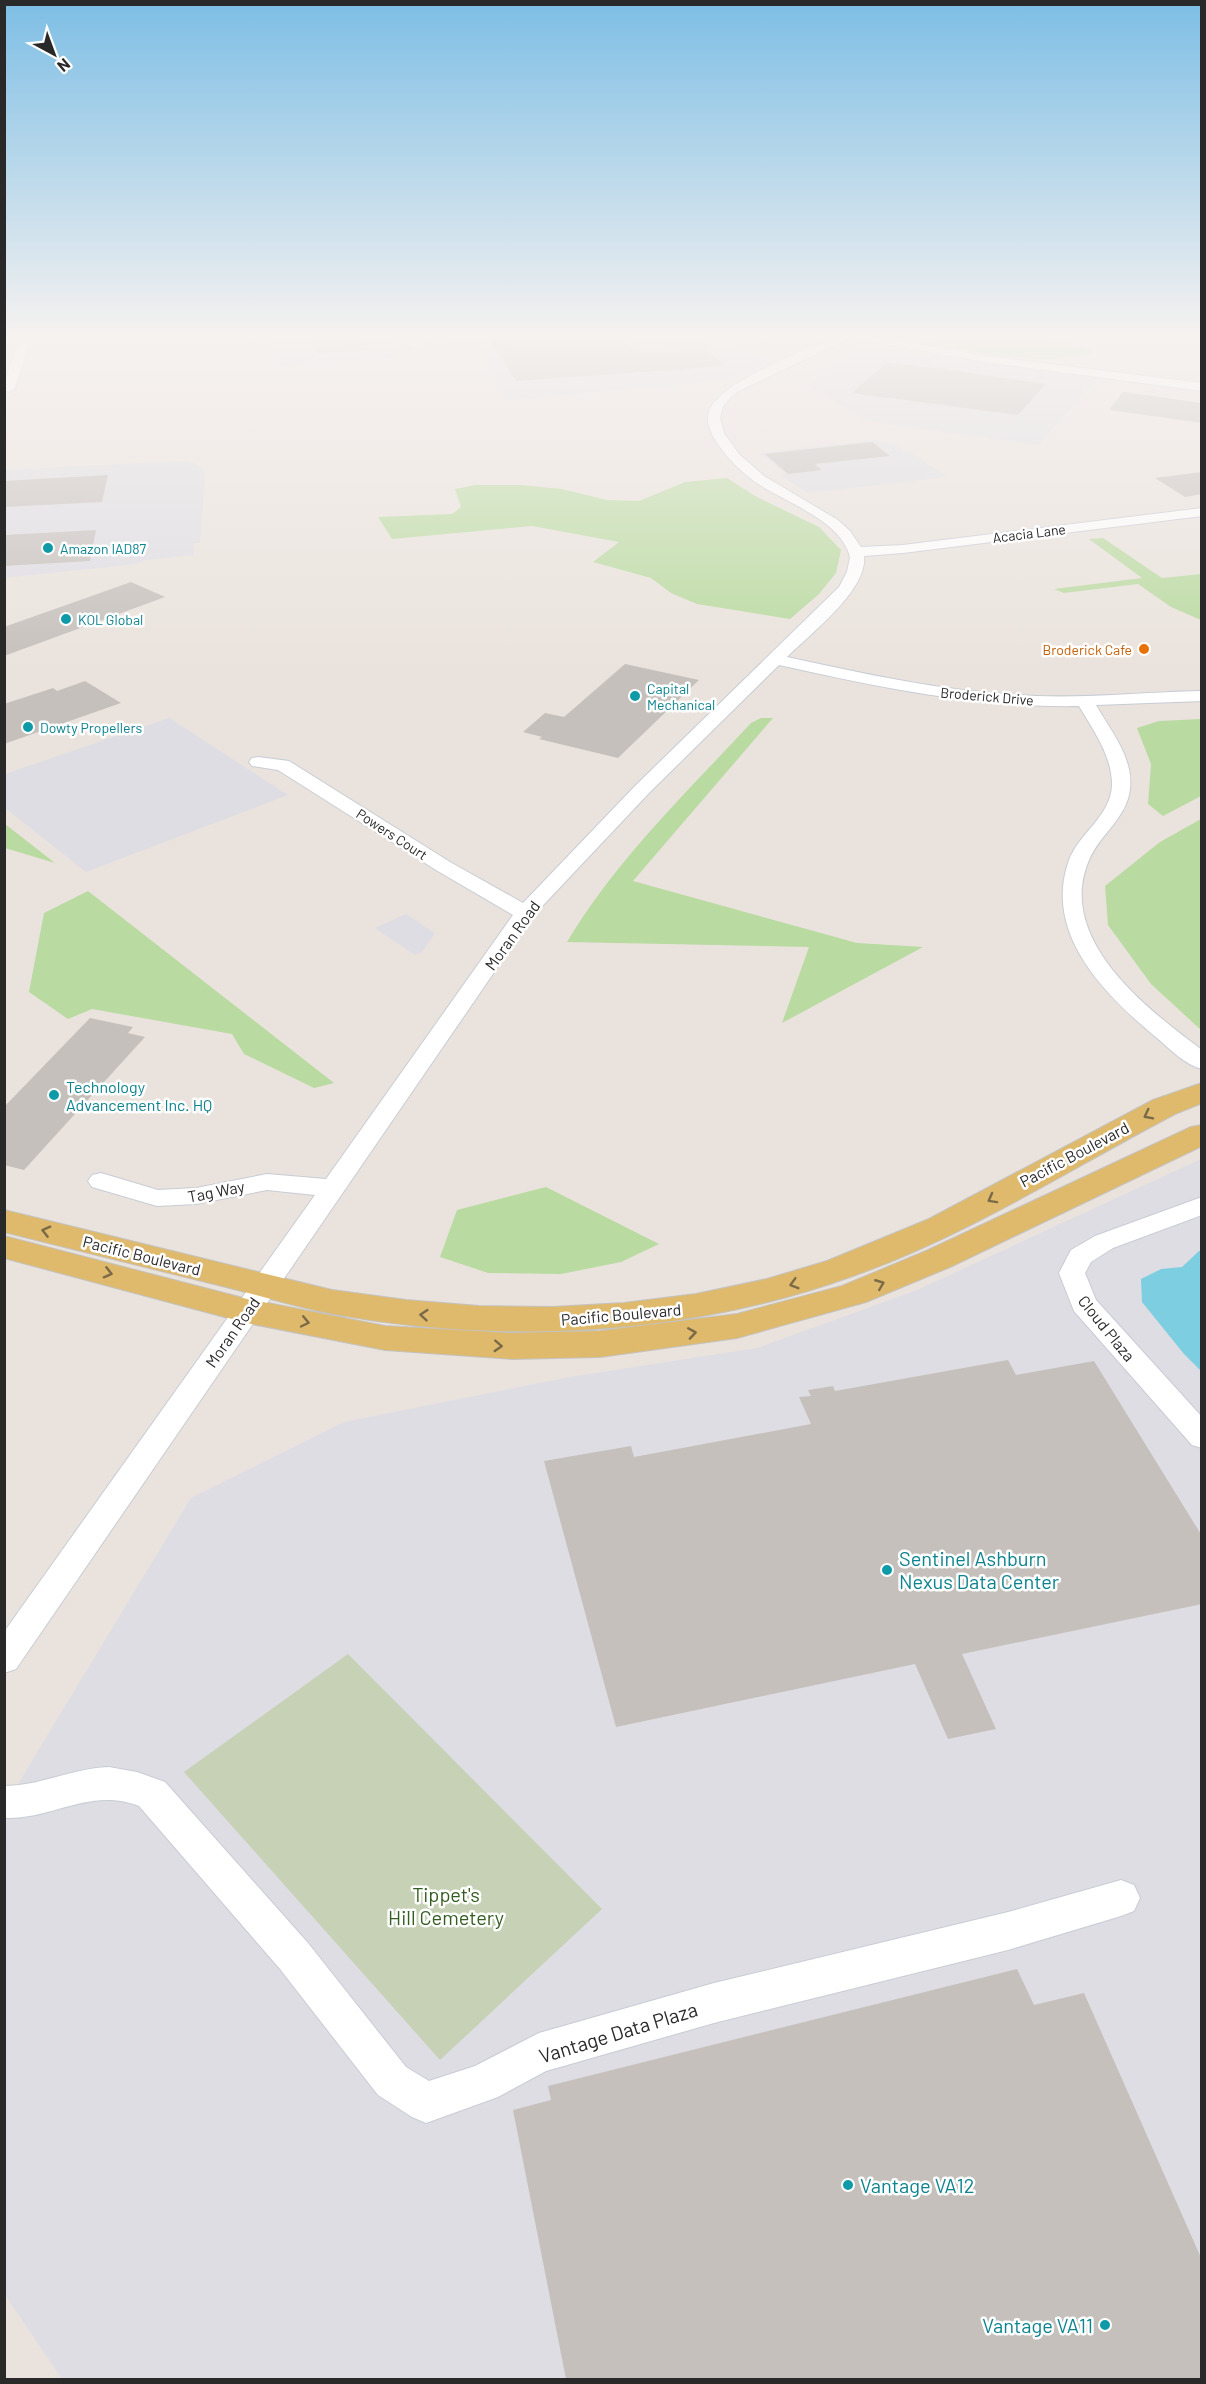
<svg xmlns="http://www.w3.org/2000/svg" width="1206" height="2384" viewBox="0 0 1206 2384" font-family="Barlow,sans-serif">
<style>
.industrial{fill:#dedde3}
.green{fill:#b9daa0}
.cemetery{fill:#c6d1b6}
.water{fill:#7ccee0}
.building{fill:#c5c0bc}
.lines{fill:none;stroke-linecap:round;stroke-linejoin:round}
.minor-casing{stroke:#c8ccd5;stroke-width:2}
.major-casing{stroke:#c3c3c3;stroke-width:2}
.minor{fill:#fff;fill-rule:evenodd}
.major{fill:#dfba6c;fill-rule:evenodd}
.oneway{stroke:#7b6a47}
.culture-dot{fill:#0f9aa8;stroke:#fff;stroke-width:2}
.food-dot{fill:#e8710a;stroke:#fff;stroke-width:2}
.labels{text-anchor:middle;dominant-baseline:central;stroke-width:5;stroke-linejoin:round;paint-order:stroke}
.far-street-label{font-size:14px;fill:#292929;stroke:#fff}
.far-culture-label{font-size:14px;fill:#0d838f;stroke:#fff;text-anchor:start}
.far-food-label{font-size:14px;fill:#c56008;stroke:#fff;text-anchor:end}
.street-label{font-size:16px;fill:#292929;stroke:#fff}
.culture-label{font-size:16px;fill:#0d838f;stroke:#fff;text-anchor:start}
.near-culture-label{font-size:20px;fill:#0d838f;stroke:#fff;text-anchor:start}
.near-park-label{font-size:20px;fill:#345d22;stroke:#fff}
.near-street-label{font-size:20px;fill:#292929;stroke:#fff}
</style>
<rect width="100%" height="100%" fill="#eae3dd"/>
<!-- industrial -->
<path class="industrial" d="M268,336h121l11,21 -122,9z
M435,336h240l97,23 -16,10 -28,11 -220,21 -26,-45 7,-1 -52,-14z
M870,347l229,30 -61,68 -172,-24 -58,-36 39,-31z
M873,440l21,4 10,8h6l37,25 -139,16 -27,-17 5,-2 -26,-21z
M181,461l13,2 9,5 2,9 -5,66h-6v12l-48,5 -10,4 -131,14 -1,-108z
M169,718l119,77 -202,77 -81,-64v-34z
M406,914l29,19 -13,19 -7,3 -40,-27z
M1201,1159v1220h-1139l-57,-84 -1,-488 187,-309 153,-76 226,-45 187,-29 160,-58z"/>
<!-- green -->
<path class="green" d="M901,336h139l54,16c-47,18 -135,-4 -186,-12z
M727,478l28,18 64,31 22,23 -5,23 -17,21 -29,25 -93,-15 -26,-11 -20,-15 -58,-16 26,-20 -87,-16 -140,13 -14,-22 74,-3 9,-7 -6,-18 20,-4h46l41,4 45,11 32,1 46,-19z
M1103,538l59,40 39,-4v46l-30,-13 -33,-23 -74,9 -10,-4 88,-11 -53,-39z
M761,718h12l-140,163 224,62 66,4 -141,76 27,-76 -242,-5c49,-82 120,-150 184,-219z
M1201,719v77l-38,20 -15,-12 3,-40 -14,-36 22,-7z
M1201,819v211l-50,-46 -43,-59 -3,-39 55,-44z
M5,824l50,39 -50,-15z
M88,891l246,192 -20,5 -70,-34 -12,-20 -140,-25 -24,10 -39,-27 15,-79z
M546,1187l113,57 -38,18 -60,12 -73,-1 -48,-16 17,-47z"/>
<!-- cemetery -->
<path class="cemetery" d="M348,1654l254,255 -162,151 -256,-288z"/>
<!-- water -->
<path class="water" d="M1199,1251h2v120l-17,-17 -42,-52 -1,-23 20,-10 21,-2z"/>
<!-- building -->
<path class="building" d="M311,336h49l6,14 -49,3z
M488,336h133l15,17 71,-3 18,16 -209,15z
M886,363l43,4 117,17 -28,31 -166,-22z
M1123,392l79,11v20l-93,-13z
M872,442l18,14 -75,8 7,6 -34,4 -23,-20z
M1202,472v22l-17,3 -30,-19z
M108,475l-6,27 -98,5v-26z
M96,530l-6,31 -86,5v-31z
M131,582l34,15 -161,59v-29z
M625,664l74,16 -81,78 -79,-19 3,-2 -19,-5 22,-19 19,4z
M85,681l36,22 -117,41v-40l49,-16 4,3z
M90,1018l43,9 -5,6 17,4 -121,133 -20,-5v-58z
M1008,1360l8,15 78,-14 108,175v68l-240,50 34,75 -48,10 -33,-75 -299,63 -72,-266 87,-15 3,11 177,-33 -12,-27 12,-1 -3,-6 25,-4 2,5z
M1017,1969l17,36 50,-12 118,267v119h-636l-53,-269 38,-10 -3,-14z"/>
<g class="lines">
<!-- minor casing -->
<g class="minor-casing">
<path id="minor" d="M20,336h12l-17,52 -6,4 -5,-2v-6z
M405,336h11l10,9 -6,3c-8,-2 -12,-4 -15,-12z
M837,336h37l111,20 217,27v8l-217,-29 -135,-24 -111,53 -7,5 -9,10 -3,12 4,15 15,21 25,22 74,44 12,11 11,16 42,-2 299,-37v8l-299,37 -39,3c4,34 -54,78 -77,101 82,18 165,36 249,39 55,2 110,-4 166,-5v10l-106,4c14,25 38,53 34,84 -3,29 -30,45 -41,71 -34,79 58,149 113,190v19c-17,-4 -32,-20 -45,-31 -51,-42 -113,-103 -89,-175 9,-29 43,-46 44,-78 0,-30 -19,-55 -33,-79 -102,2 -201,-19 -300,-41l-130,128 -117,124 -516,752 -12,4v-41l311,-437 -48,-5 -71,14 -39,2 -65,-19 -4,-6 4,-6 9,-2 57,17 38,-2 71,-14 59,5 187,-264 -77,-45 -158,-100 -26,-4 -3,-4 3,-4 6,-1 31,4 161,101 73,41 113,-118 203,-198 8,-15 3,-15c-9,-37 -66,-55 -95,-75 -16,-12 -31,-27 -41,-44 -4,-8 -8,-17 -5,-26 7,-29 100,-63 128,-76z
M1202,1197v18l-89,33 -22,14 -6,11 11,27 106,117v31l-10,-3 -118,-134 -15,-38 12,-23 24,-14z
M109,1767l28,5 28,10 143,161 98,124 23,14 46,-15 64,-33 175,-50 294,-71 113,-32 13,5 6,13 -6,13 -13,5 -113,34 -294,73 -168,48 -48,26 -72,26 -14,-6 -34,-22 -98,-126 -141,-163c-50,-19 -86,14 -135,12v-32c36,0 69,-18 105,-19z"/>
</g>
<!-- major casing -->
<g class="major-casing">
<path id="major" d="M1202,1083v20l-27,11c-107,56 -210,123 -325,163 -164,59 -346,68 -517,37 -36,-7 -72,-18 -107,-27 -74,-18 -148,-37 -222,-55v-22l328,80 74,10 73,6 73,1 72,-4 72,-9 71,-15 60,-18 102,-42 224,-119z
M1202,1125v21l-252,121 -84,35 -129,36 -137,19 -88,2 -127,-9 -138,-27 -243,-65v-22l243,63 138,27 127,7 88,-2 137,-17 105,-28 84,-35 265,-124z"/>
</g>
<!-- minor -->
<use href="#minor" class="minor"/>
<!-- major -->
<use href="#major" class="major"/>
</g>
<!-- one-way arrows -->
<defs><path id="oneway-chevron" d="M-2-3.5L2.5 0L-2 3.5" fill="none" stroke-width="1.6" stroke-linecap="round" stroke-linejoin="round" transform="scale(1.5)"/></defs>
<g class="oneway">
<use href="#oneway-chevron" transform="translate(1148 1115) rotate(153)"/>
<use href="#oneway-chevron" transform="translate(992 1199) rotate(151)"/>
<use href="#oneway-chevron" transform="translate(46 1231) rotate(-166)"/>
<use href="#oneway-chevron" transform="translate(108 1273) rotate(14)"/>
<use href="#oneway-chevron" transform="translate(794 1284) rotate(164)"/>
<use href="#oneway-chevron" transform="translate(880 1284) rotate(-22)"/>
<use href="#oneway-chevron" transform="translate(424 1315) rotate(-175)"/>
<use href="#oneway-chevron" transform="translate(305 1322) rotate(12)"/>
<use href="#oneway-chevron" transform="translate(692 1333) rotate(-9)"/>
<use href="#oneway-chevron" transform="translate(498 1346) rotate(3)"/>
</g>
<!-- sky -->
<linearGradient id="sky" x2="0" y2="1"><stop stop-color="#7dbee5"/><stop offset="0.5" stop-color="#f6f2f0"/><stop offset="1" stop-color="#f6f2f0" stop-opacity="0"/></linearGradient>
<rect width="1206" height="670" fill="url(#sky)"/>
<!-- markers -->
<g class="culture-dot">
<circle cx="48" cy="548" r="6"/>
<circle cx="66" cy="619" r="6"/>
<circle cx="635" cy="696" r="6"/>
<circle cx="28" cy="727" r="6"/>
<circle cx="54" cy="1095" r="6"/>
<circle cx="887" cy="1570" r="6"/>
<circle cx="848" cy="2185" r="6"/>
<circle cx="1105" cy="2325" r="6"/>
</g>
<circle class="food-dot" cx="1144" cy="649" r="6"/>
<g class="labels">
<!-- far-street labels -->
<g class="far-street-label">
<text transform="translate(1029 533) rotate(-7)">Acacia Lane</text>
<text transform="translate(987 696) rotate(5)">Broderick Drive</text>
<text transform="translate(392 834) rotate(33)">Powers Court</text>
</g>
<!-- far-culture labels -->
<g class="far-culture-label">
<text x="60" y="548">Amazon IAD87</text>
<text x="78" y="619">KOL Global</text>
<text x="647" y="688">Capital<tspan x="647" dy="16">Mechanical</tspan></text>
<text x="40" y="727">Dowty Propellers</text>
</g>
<!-- far-food labels -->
<g class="far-food-label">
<text x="1132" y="649">Broderick Cafe</text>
</g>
<!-- street labels -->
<g class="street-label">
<text transform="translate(512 935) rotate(-54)">Moran Road</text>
<text transform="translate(1074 1154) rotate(-28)">Pacific Boulevard</text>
<text transform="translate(216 1191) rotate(-11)">Tag Way</text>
<text transform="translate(142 1255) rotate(14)">Pacific Boulevard</text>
<text transform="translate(621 1314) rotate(-5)">Pacific Boulevard</text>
<text transform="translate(1107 1328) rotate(51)">Cloud Plaza</text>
<text transform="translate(232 1332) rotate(-55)">Moran Road</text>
</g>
<!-- culture labels -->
<g class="culture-label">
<text x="66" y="1086">Technology<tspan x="66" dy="18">Advancement Inc. HQ</tspan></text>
</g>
<!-- near-culture labels -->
<g class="near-culture-label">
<text x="899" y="1558">Sentinel Ashburn<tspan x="899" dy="23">Nexus Data Center</tspan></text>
<text x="860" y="2185">Vantage VA12</text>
<text x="1093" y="2325" text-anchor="end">Vantage VA11</text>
</g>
<!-- near-park labels -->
<g class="near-park-label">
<text x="446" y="1894">Tippet's<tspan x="446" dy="23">Hill Cemetery</tspan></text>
</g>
<!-- near-street labels -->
<g class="near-street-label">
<text transform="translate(618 2032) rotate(-17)">Vantage Data Plaza</text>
</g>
</g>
<!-- border -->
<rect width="1206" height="2384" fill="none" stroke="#292929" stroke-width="12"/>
<!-- north arrow -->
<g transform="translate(54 54) rotate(139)" stroke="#ffffff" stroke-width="4.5" paint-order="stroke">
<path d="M0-4.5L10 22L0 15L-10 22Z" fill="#292929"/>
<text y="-9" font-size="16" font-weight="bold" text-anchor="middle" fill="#292929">N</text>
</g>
</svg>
